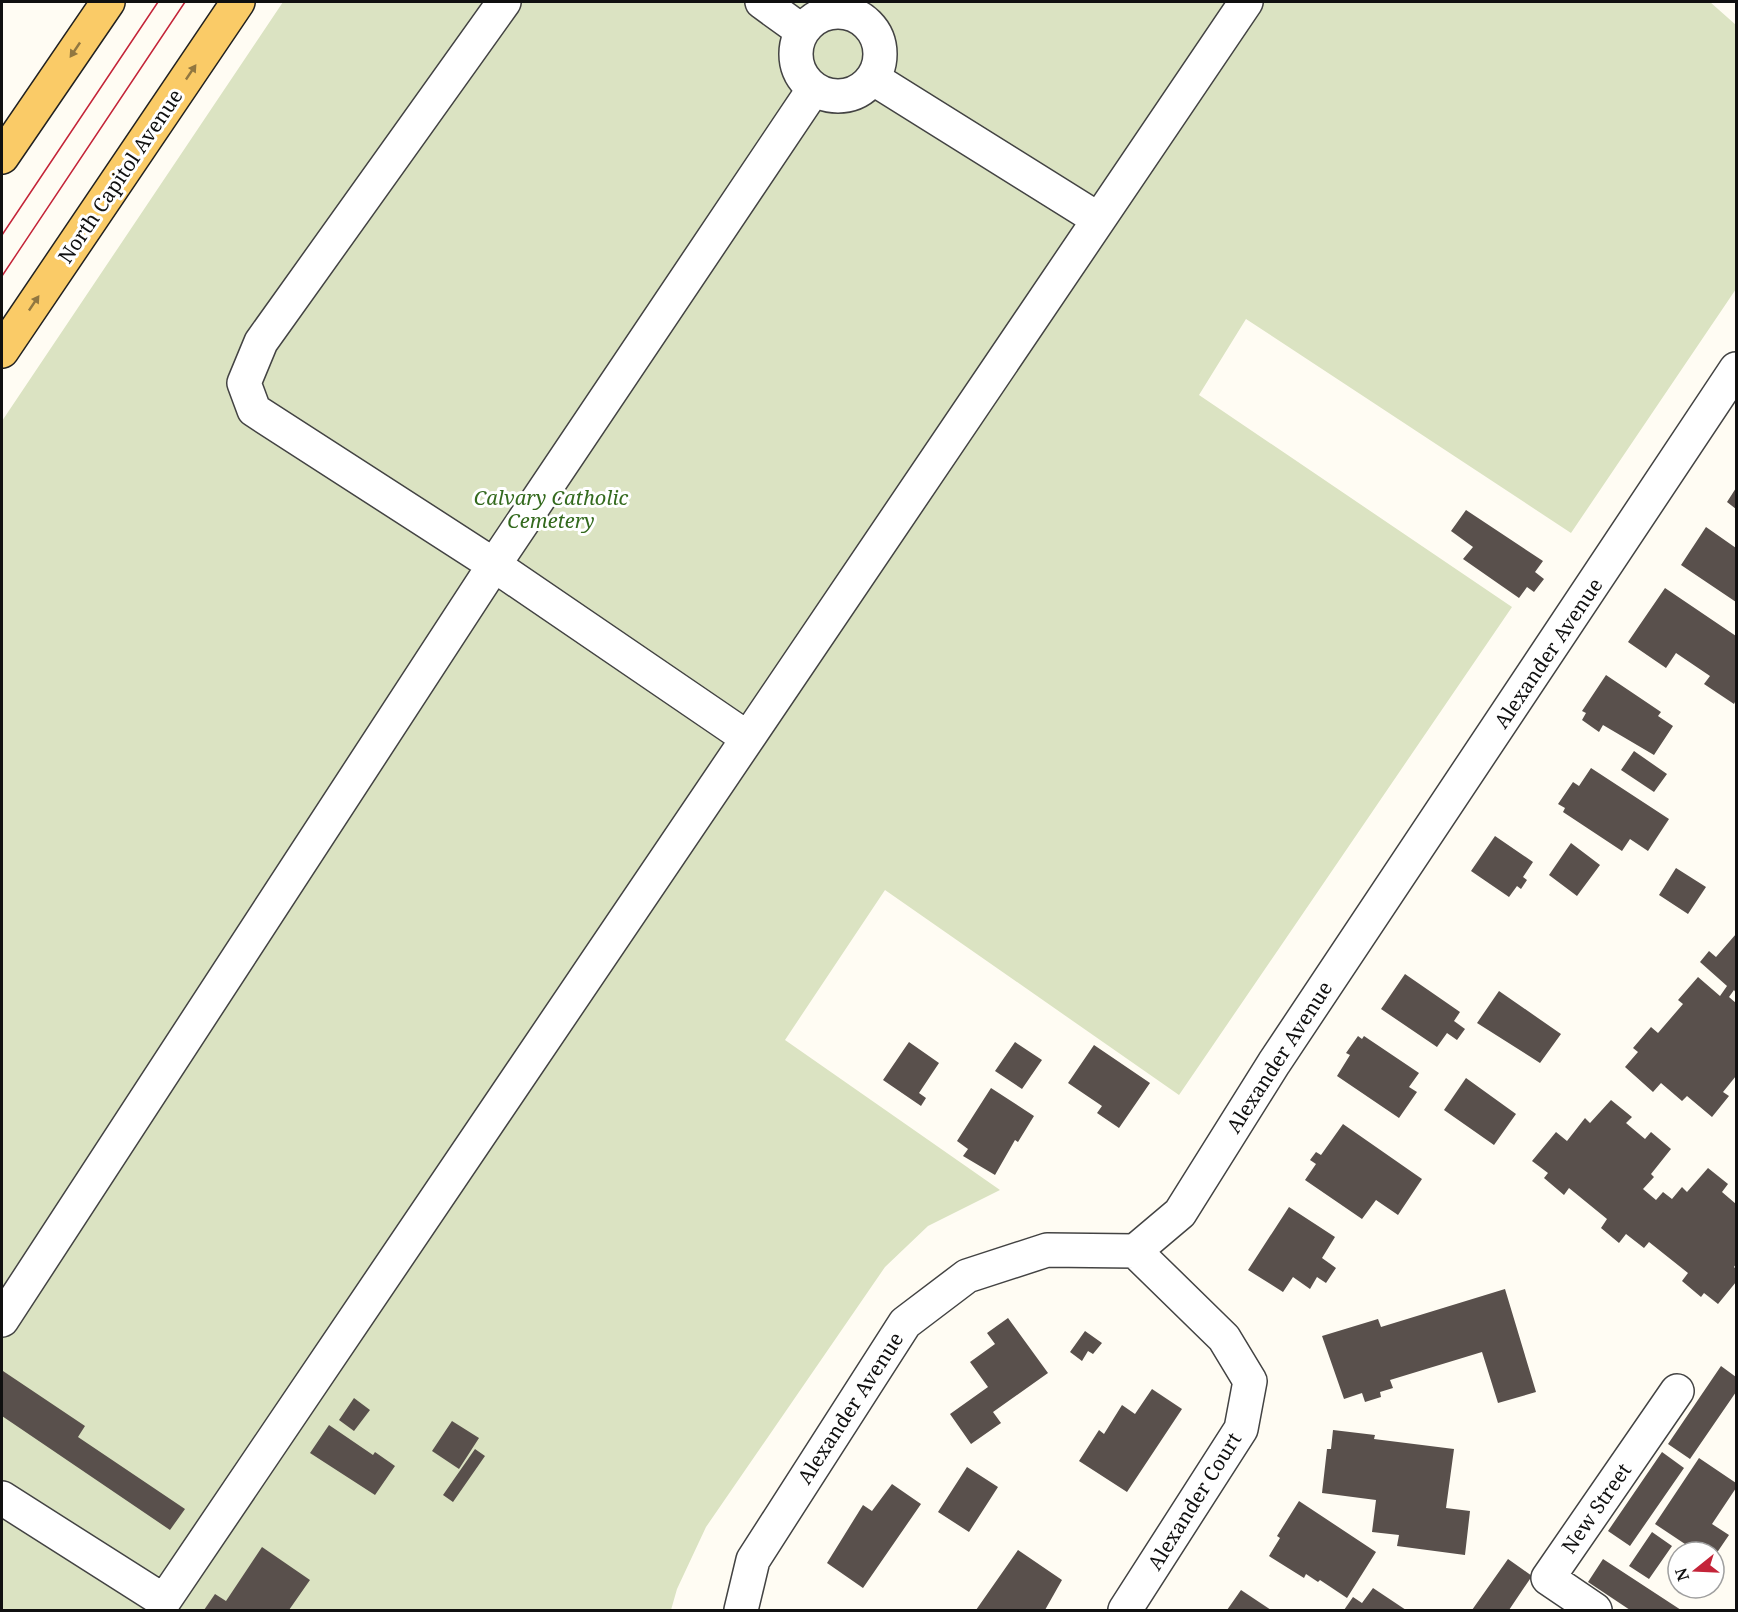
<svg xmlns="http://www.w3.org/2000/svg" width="1738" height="1612" viewBox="0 0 1738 1612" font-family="'Noto Serif',serif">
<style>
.cemetery{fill:#dbe3c2}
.building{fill:#59504c}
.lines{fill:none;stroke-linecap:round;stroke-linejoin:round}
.minor-casing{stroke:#434343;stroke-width:36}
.major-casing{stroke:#212121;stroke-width:36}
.minor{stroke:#fff;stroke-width:33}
.major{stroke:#facb67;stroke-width:33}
.tram{stroke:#c42439;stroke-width:1.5}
.oneway{fill:#917740}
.labels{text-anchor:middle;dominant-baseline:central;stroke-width:6;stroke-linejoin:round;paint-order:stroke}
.street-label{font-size:20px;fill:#101010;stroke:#fff}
.park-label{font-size:20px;font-style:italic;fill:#346a1e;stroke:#fff}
</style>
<rect width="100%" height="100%" fill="#fffcf3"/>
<!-- cemetery -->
<path class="cemetery" d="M283,2h1427l26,23v264l-165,244 -325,-214 -47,76 313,212 -333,488 -294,-205 -100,150 215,150 -72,36 -43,41 -179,260 -29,62 -6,21h-669v-1189z"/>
<!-- building -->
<path class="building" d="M1736,488v21l-9,-7z
M1466,510l77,51 -8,11 9,7 -10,13 -7,-5 -8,11 -56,-39 10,-12 -22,-16z
M1706,527l30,21v54l-55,-37z
M1665,588l71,48v64l-2,4 -30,-20 6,-8 -34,-23 -10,15 -38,-26z
M1606,675l55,37 -3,4 15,10 -19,29 -51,-30 -4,7 -17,-12 4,-7 -4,-2z
M1634,751l33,23 -13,18 -33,-22z
M1591,768l78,51 -21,32 -18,-12 -8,12 -59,-39 2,-4 -7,-4 15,-22 6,4z
M1495,836l38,26 -10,15 4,3 -6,9 -4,-3 -8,11 -38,-26z
M1571,843l29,22 -23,31 -28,-21z
M1676,868l30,19 -18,27 -29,-19z
M1736,934v59l-2,-3 -5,7 7,6v73l-13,16 6,4 -17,21 -25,-21 -5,5 -21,-18 -8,9 -28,-25 13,-15 -5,-4 18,-21 7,6 25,-29 -5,-4 20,-23 22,19 7,-10 -27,-24 9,-11 7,6z
M1405,974l55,38 -6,9 11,8 -8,11 -10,-7 -10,14 -56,-38z
M1499,991l62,43 -21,29 -63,-40z
M1358,1036l4,3 2,-3 55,37 -10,14 8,5 -18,26 -62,-42 13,-21 -4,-2z
M909,1042l30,21 -20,30 7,5 -5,8 -38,-26z
M1015,1042l27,18 -20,29 -27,-18z
M1094,1045l56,38 -31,45 -22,-15 5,-7 -34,-23z
M1466,1078l50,36 -22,31 -50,-35z
M991,1088l43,28 -16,26 -3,-2 -20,35 -32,-19 5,-7 -11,-8z
M1611,1100l21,17 -6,6 19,16 6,-7 20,17 -20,25 3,3 -11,12 13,11 7,-8 9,7 10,-12 5,5 21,-24 20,16 -6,8 14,12v60l-2,3 2,2v13l-18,22 -14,-11 -3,4 -19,-16 6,-8 -39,-31 -5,6 -18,-14 -7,9 -18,-15 6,-9 -38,-31 -5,7 -20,-17 4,-5 -16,-12 24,-29 11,9 18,-23 5,5z
M1343,1124l79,55 -24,36 -22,-15 -14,19 -57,-39 11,-16 -6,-4 6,-8 5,3z
M1289,1207l46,30 -13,21 14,10 -10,15 -9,-6 -7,12 -17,-12 -10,15 -35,-22z
M1505,1289l31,103 -38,11 -16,-51 -92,28 3,8 -13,4 1,5 -16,5 -3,-9 -18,6 -22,-63 56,-17 3,8z
M1008,1318l40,55 -55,39 8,11 -30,21 -21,-30 38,-27 -18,-25 25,-18 -8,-11z
M1085,1331l17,12 -9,11 -5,-3 -6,10 -12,-9z
M1721,1366l15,11v15l-46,67 -22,-15z
M3,1371l82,55 -7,11 107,72 -15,21 -168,-114z
M1152,1389l30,20 -55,83 -48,-31 20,-31 5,4 18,-29 13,9z
M354,1398l16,12 -16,21 -15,-11z
M452,1421l27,17 -20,31 -27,-18z
M329,1425l44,30 2,-3 20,14 -20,29 -65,-42z
M1333,1430l42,5 -1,4 80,10 -8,59 24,3 -5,44 -68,-9 2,-11 -27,-3 4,-32 -54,-7 5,-44h4z
M475,1449l10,7 -32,46 -10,-7z
M1662,1452l22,16 -54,78 -22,-15z
M1699,1458l37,25v5l-24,36 17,11 -15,22v-5h-17l-42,-28z
M967,1467l31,20 -29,45 -31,-20z
M892,1484l29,20 -58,84 -36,-25 36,-58 9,6z
M1299,1501l77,51 -29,46 -27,-18 -2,2 -12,-8 -2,4 -35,-22 11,-18 -3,-2z
M1652,1532l20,14 -23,33 -20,-13z
M262,1547l48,33 -21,30h-85l11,-16 11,7z
M1018,1550l44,30 -17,30h-69z
M1508,1559l24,17 -23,34h-37z
M1603,1559l78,51h-51l-42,-28z
M1373,1588l33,22h-62l9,-13 9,6z
M1241,1590l30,20h-44z"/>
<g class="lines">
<!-- minor casing -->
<g class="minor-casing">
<path id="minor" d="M504,2l-243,340 -17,41 10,27 240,155 252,172
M762,2l40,29
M796 54a42 42 0 1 1 84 0a42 42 0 1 1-84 0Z
M874,79l224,140
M2,1320l492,-755 319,-475
M2,1498l162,103 1082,-1599
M741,1610l12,-50 152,-237 62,-47 80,-26 88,1 45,-38 94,-150 462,-694
M1125,1610l116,-181 9,-48 -26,-43 -89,-87
M1595,1610l-47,-32 129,-187"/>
</g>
<!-- major casing -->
<g class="major-casing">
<path id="major" d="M2,157l106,-155
M2,351l236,-349"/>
</g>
<!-- minor -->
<use href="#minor" class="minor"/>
<!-- major -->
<use href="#major" class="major"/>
<!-- tram -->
<path class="tram" d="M2,235l156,-233
M2,276l183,-274"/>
</g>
<!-- one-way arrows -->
<defs><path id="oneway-solid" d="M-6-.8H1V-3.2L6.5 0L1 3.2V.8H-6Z" transform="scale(1.5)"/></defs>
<g class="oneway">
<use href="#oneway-solid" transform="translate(75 50) rotate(124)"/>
<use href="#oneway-solid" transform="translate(191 72) rotate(-56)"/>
<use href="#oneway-solid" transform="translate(34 303) rotate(-56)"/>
</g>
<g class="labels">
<!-- street labels -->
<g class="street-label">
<text transform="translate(120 176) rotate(-56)">North Capitol Avenue</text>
<text transform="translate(1548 653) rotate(-56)">Alexander Avenue</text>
<text transform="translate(1279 1057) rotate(-57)">Alexander Avenue</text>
<text transform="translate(850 1408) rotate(-57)">Alexander Avenue</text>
<text transform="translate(1194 1501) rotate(-58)">Alexander Court</text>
<text transform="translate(1596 1508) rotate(-55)">New Street</text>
</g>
<!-- park labels -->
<g class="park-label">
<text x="551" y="497">Calvary Catholic<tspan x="551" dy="23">Cemetery</tspan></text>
</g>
</g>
<!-- border -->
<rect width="1738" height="1612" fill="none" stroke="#101010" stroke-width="6"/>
<!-- north arrow -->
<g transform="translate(1696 1570) rotate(252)"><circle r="28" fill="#ffffff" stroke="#9f9f9f" stroke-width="1.5"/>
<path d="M0-4.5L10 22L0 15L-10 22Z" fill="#c42439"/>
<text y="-9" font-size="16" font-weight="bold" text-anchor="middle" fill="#101010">N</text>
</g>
</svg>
